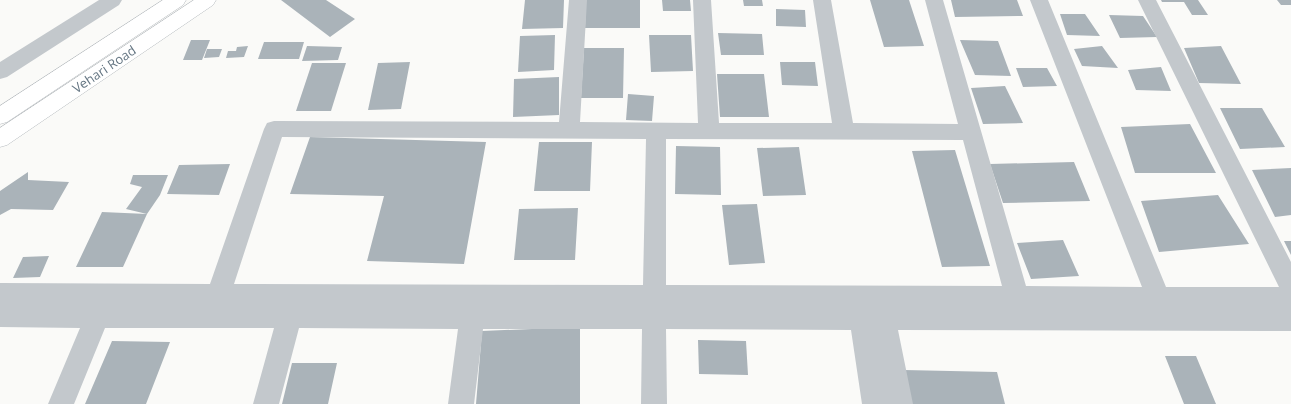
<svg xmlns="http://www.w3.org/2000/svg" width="1291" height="404" viewBox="0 0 1291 404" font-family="'Open Sans',sans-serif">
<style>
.building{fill:#aab3b9}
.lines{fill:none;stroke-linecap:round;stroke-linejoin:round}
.primary-casing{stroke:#b5babe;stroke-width:1}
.minor{fill:#c3c8cc;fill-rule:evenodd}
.primary{fill:#fff;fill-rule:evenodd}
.labels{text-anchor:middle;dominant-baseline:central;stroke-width:4;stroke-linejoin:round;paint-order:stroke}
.street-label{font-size:13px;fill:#657683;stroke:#fff}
</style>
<rect width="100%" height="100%" fill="#fafaf8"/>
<!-- building -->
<path class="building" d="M281,0h45l29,19 -25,18z
M525,0h39l-1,28 -41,1z
M586,0h54v28h-55z
M662,0h28l1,11h-28z
M743,0h19l1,6h-19z
M870,0h39l15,46 -40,1z
M951,0h66l6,16 -68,1z
M1161,0h37l10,15h-16l-8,-13h-22z
M1277,0h14v5h-10z
M776,9l29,1 1,17 -30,-1z
M1060,14h25l15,22 -33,-1z
M1109,15l34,1 14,21 -37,1z
M718,33l44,1 2,21h-43z
M555,35l-1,35 -36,2 2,-36z
M649,35h42l2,36 -42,1z
M191,40h19l-8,20h-19z
M960,40l38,1 13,35 -36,-1z
M264,42h40l-5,17h-41z
M248,46l-4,11 -18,1 2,-7h8l1,-4z
M307,46l35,1 -4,13 -36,1z
M1102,46l16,22 -36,-2 -8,-17z
M1221,46l20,38 -42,-1 -15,-35z
M584,48h40l-1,50h-42z
M207,49h15l-3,8 -15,1z
M410,62l-9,47 -33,1 10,-47z
M780,62h35l3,24 -36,-1z
M312,63h34l-15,48h-35z
M1161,67l10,24 -35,-1 -8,-20z
M1016,68h31l10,18 -34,1z
M717,74h47l5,43h-49z
M559,77v38l-46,2 1,-38z
M1005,86l18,37 -40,1 -12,-36z
M628,94l26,2 -2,25 -26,-1z
M1220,108h42l23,39 -45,2z
M1190,124l26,49h-81l-14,-46z
M310,137l176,5 -22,122 -97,-3 17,-65 -94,-2z
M539,142h53l-2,49h-56z
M676,146l44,1 1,48 -46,-1z
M799,147l7,48 -43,1 -6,-48z
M955,150l35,116 -48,1 -30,-116z
M1074,162l16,39 -87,2 -13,-39z
M230,164l-11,31 -52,-1 12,-29z
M1291,168v47l-16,2 -23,-47z
M28,172v8l41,2 -16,28 -42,-1 -11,6v-24z
M133,175h35l-8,20 -13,19 -21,-5 16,-22 -12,-3z
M1218,195l31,49 -90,8 -18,-51z
M757,204l8,59 -36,2 -7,-60z
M578,208l-3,52h-61l5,-51z
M102,212l45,2 -24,53h-47z
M1063,240l16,36 -48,3 -14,-36z
M1284,241h7v14z
M49,256l-9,21 -27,1 10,-21z
M580,327v77h-104l6,-73z
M698,340l48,1 2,34 -49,-1z
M112,341l58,1 -24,62h-61z
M1165,356h31l20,48h-32z
M292,363h45l-9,41h-46z
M904,370l93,2 8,32h-95z"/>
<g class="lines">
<!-- primary casing -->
<g class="primary-casing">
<path id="primary" d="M163,0h23l-3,5 -176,117 -7,2v-18z
M194,0h22l-3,5 -206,140 -7,2v-19z"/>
</g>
<!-- minor -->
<path class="minor" d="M99,0h23l-3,5 -112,72 -7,2v-17z
M569,0h18l-7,122 118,1 -5,-123h18l8,123h113l-19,-123h18l22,123 105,1 -33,-124h18l83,286 116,1 -112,-287h18l118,287h113l-141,-287h18l135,262v69l-393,-1 15,74h-51l-11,-74 -185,-1 1,75h-26l1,-75h-159l-9,75h-26l10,-75 -159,-1 -20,76h-26l21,-76h-169l-31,76h-26l32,-76 -80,-1v-44l210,1 54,-155 3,-6 7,-2 285,1zM282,137l364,2 -3,146 -409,-1zM666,139l297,1 39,146 -336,-1z"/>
<!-- primary -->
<use href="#primary" class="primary"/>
</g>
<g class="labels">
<!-- street labels -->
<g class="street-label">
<text transform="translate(104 69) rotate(-34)">Vehari Road</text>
</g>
</g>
</svg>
